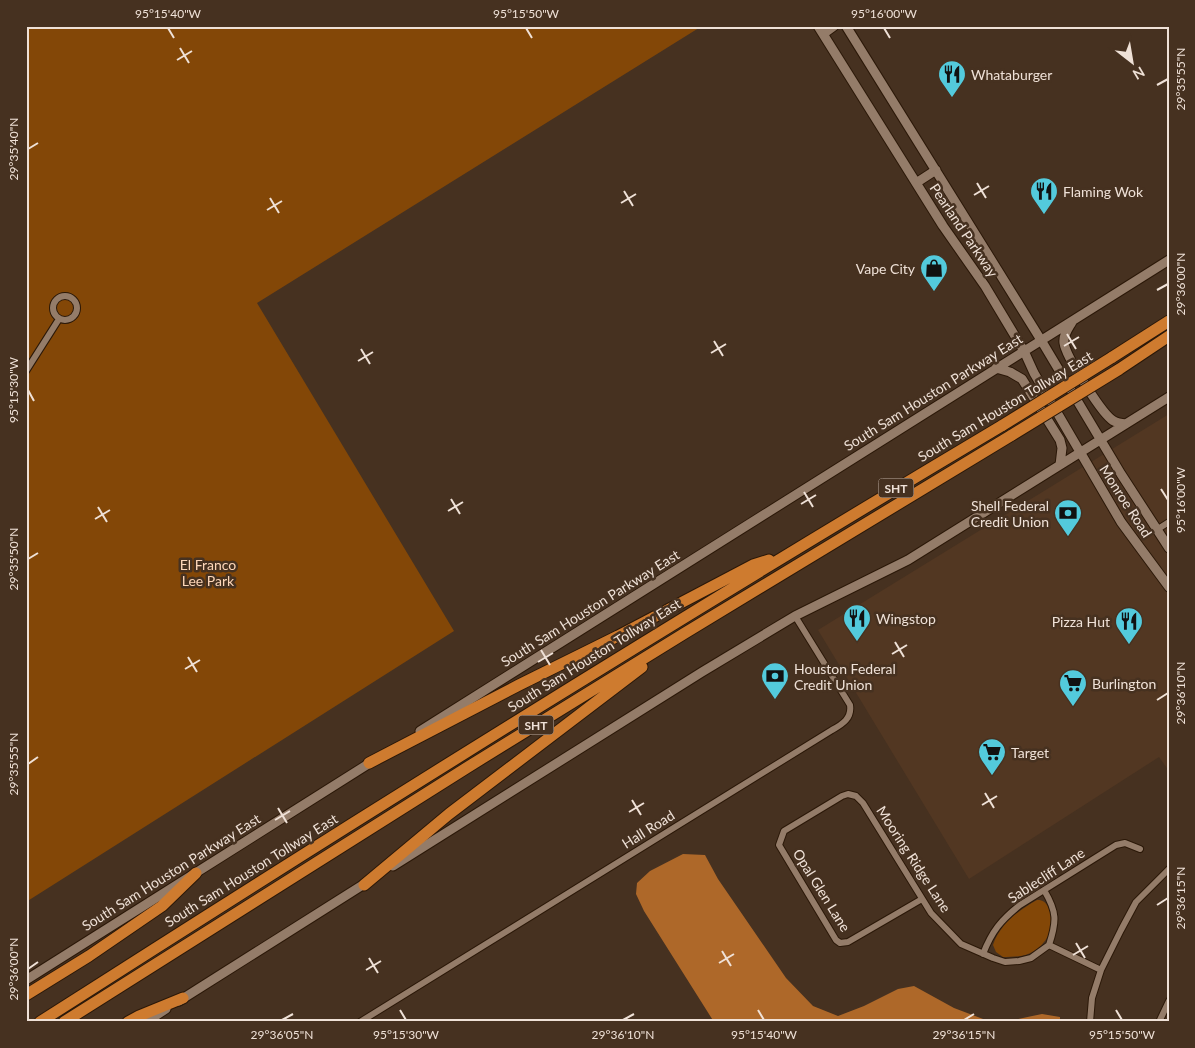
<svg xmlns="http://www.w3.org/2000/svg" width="1195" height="1048" viewBox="0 0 1195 1048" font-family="Lato,sans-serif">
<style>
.built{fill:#523722}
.green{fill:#834707}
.water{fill:#ae6829}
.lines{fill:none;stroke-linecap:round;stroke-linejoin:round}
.street-casing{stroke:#2b1808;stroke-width:8}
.secondary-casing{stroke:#2b1808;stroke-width:11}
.highway-casing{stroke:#2b1808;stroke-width:13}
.street{stroke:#947c69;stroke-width:6}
.secondary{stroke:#947c69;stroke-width:9}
.highway{stroke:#ce7b2f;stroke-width:11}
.highway-bridge-casing{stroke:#2b1808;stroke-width:13;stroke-linecap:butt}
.highway-bridge{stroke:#ce7b2f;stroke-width:11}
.ticks{fill:none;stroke:#efe1d7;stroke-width:2}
.labels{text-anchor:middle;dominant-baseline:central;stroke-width:5;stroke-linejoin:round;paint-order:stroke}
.shield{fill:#463120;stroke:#bcaca0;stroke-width:1}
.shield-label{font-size:12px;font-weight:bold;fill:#efe1d7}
.poi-label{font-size:14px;fill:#efe1d7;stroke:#463120;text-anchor:start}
.street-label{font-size:14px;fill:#efe1d7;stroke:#463120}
.park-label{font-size:14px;fill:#fdd6b8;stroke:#463120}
.neatline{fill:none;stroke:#efe1d7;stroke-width:2}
.ticks-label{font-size:12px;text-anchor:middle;fill:#efe1d7}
</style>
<rect width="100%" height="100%" fill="#463120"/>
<!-- built -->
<path class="built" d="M1169,414v357l-10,-14 -190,122 -151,-249z"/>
<!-- green -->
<path class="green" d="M26,26h676l-445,277 197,328 -428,271z
M1037,900c16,-1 16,26 11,36 -3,6 -9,12 -14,15 -9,6 -21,6 -31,6l-7,-5 -3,-7c7,-21 26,-35 44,-45z"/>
<!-- water -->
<path class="water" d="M683,854l22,1 13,24 68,99 27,28 25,10 26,-10 34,-17 16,-3 40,22 37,14 22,-2 29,-6 18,3v5h-346l-70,-111 -8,-17 1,-11 13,-12z"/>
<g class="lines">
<!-- street casing -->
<g class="street-casing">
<path id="street" d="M53 308a12 12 0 1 1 24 0a12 12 0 1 1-24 0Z
M26,371l33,-52
M1158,529l11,-7
M922,899l-74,43 -8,1 -4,-3 -57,-95 5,-14 58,-35 6,-2 8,2 7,7 68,110 30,31 32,14 12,4 14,-1 12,-3 18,-13c8,-24 8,-33 -5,-55
M1049,945l52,25
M983,954c9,-23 18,-34 37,-49l96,-60 9,-2 15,6
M360,1022l472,-292c11,-6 20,-12 18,-25l-55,-89
M1090,1022l2,-24 9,-28 20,-40 15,-28 33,-33
M1159,1022l10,-21"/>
</g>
<!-- secondary casing -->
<g class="secondary-casing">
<path id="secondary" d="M818,26l125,200 42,60 39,65 10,22 87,149 48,65
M846,26l195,314 80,134 48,74
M823,34l11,-8
M916,183l20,-13
M1072,322c-4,7 -9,13 -8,21 2,14 36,67 47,76 4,4 9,4 14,5
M996,368l14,4 12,7 38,61 2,8 -2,17
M420,731l749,-471
M393,866l309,-194 93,-56 113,-56 261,-163
M26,980l347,-219
M179,1001l190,-120
M146,1022l20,-13"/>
</g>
<!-- highway casing -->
<g class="highway-casing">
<path id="highway" d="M1111,358l58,-37
M1118,370l51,-34
M369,763l150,-78 99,-49 135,-71 16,-5
M364,885l85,-71 193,-147
M26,995l63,-39 73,-50 34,-33
M40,1022c318,-204 639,-404 963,-597
M64,1022l404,-255 217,-134 327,-198
M128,1022l11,-6 44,-18"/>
</g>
<!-- street -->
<use href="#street" class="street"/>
<!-- secondary -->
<use href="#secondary" class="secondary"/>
<!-- highway -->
<use href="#highway" class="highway"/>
<!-- highway-bridge casing -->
<g class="highway-bridge-casing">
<path id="highway-bridge" d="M1003,425l108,-67
M1012,435l106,-65"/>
</g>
<!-- highway-bridge -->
<use href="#highway-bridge" class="highway-bridge"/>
</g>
<!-- ticks -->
<path class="ticks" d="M168,28l6,10M526,28l6,10M884,28l6,10M180,48l9,15M177,60l15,-9M1157,85l11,-6M28,149l10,-6M977,183l9,15M624,191l9,15M974,195l15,-9M270,198l9,15M621,203l15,-9M267,210l15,-9M1157,290l11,-6M1067,334l9,15M714,341l9,15M1064,346l15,-9M361,349l9,15M711,353l15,-9M358,361l15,-9M28,390l6,11M1161,489l7,11M804,492l9,15M451,499l9,15M801,504l15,-9M98,507l9,15M448,511l15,-9M95,519l15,-9M28,559l10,-6M895,642l9,15M541,650l9,15M892,654l15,-9M188,657l9,15M538,662l15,-9M185,669l15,-9M1157,700l11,-7M28,764l10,-7M985,793l9,15M632,800l9,15M982,805l15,-9M278,808l9,15M629,812l15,-9M275,820l15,-9M1157,905l11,-7M1076,943l9,15M722,951l9,15M1073,955l15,-9M369,958l9,15M719,963l15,-9M28,969l10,-7M366,970l15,-9M400,1010l6,10M758,1010l6,10M1116,1010l6,10M282,1020l11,-6M623,1020l11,-6M964,1020l10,-6"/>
<!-- icons -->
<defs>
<g id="restaurant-pin" transform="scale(1.4375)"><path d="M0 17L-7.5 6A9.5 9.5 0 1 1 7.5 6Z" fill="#53cadc" stroke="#463120"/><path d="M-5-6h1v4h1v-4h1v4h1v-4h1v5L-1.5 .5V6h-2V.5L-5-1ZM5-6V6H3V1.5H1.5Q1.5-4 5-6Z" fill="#111"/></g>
<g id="shop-pin" transform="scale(1.4375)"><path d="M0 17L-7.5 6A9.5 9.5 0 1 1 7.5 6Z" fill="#53cadc" stroke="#463120"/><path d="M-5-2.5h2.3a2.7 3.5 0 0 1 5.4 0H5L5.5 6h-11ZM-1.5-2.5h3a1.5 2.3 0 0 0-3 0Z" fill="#111"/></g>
<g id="bank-pin" transform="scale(1.4375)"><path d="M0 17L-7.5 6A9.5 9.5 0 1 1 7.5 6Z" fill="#53cadc" stroke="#463120"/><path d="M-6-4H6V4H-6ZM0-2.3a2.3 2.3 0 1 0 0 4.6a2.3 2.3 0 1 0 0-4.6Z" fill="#111"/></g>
<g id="supermarket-pin" transform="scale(1.4375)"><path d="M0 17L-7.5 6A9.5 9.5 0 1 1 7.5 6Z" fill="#53cadc" stroke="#463120"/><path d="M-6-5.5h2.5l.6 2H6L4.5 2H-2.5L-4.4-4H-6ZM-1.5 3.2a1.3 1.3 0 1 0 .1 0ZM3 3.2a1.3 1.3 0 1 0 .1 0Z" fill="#111"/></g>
</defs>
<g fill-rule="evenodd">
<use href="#restaurant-pin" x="952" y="74"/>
<use href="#restaurant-pin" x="1044" y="191"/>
<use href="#shop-pin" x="934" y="268"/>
<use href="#bank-pin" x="1068" y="513"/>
<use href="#restaurant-pin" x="857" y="618"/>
<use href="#restaurant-pin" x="1129" y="621"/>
<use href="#bank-pin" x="775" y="676"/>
<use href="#supermarket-pin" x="1073" y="683"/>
<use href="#supermarket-pin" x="992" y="752"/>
</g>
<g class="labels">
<!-- shield labels -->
<g class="shield">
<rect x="878.5" y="478.5" width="35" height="19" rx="4"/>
<rect x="518.5" y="715.5" width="35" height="19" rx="4"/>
</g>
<g class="shield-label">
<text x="896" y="488">SHT</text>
<text x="536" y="725">SHT</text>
</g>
<!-- poi labels -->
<g class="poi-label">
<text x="971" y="74">Whataburger</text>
<text x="1063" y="191">Flaming Wok</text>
<text x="915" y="268" text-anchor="end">Vape City</text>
<text x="1049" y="505" text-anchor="end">Shell Federal<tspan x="1049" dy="16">Credit Union</tspan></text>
<text x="876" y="618">Wingstop</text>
<text x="1110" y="621" text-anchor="end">Pizza Hut</text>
<text x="794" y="668">Houston Federal<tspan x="794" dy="16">Credit Union</tspan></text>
<text x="1092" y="683">Burlington</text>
<text x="1011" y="752">Target</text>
</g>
<!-- street labels -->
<g class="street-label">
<text transform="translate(964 230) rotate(56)">Pearland Parkway</text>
<text transform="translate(933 392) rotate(-32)">South Sam Houston Parkway East</text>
<text transform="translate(1005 406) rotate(-31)">South Sam Houston Tollway East</text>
<text transform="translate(1126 501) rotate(57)">Monroe Road</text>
<text transform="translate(590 608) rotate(-32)">South Sam Houston Parkway East</text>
<text transform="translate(594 655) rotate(-32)">South Sam Houston Tollway East</text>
<text transform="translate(648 829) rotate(-32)">Hall Road</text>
<text transform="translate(914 859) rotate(57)">Mooring Ridge Lane</text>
<text transform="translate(251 870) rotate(-32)">South Sam Houston Tollway East</text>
<text transform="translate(171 872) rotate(-32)">South Sam Houston Parkway East</text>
<text transform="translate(1046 875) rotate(-33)">Sablecliff Lane</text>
<text transform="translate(822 890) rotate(58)">Opal Glen Lane</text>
</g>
<!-- park labels -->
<g class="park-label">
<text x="208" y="564">El Franco<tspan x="208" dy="16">Lee Park</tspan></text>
</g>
</g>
<!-- border -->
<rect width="1195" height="1048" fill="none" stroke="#463120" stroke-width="55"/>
<!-- north arrow -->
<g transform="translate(1132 62) rotate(149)" stroke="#463120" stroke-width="4" paint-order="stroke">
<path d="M0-4L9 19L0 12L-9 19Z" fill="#efe1d7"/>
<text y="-8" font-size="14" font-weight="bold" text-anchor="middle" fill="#efe1d7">N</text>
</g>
<rect x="28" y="28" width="1140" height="992" class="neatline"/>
<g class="ticks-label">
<text x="168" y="18">95°15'40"W</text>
<text x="526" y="18">95°15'50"W</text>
<text x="884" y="18">95°16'00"W</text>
<text transform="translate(1181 79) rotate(-90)" y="4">29°35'55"N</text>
<text transform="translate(14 149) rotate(-90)" y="4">29°35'40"N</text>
<text transform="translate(1181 284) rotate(-90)" y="4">29°36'00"N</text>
<text transform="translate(14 390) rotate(-90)" y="4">95°15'30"W</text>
<text transform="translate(1181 500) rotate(-90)" y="4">95°16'00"W</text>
<text transform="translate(14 559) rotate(-90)" y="4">29°35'50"N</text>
<text transform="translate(1181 693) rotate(-90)" y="4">29°36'10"N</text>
<text transform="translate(14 764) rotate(-90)" y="4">29°35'55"N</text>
<text transform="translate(1181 898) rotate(-90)" y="4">29°36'15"N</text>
<text transform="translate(14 969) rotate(-90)" y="4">29°36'00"N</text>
<text x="282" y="1039">29°36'05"N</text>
<text x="406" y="1039">95°15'30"W</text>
<text x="623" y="1039">29°36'10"N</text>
<text x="764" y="1039">95°15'40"W</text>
<text x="964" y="1039">29°36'15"N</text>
<text x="1122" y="1039">95°15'50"W</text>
</g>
</svg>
